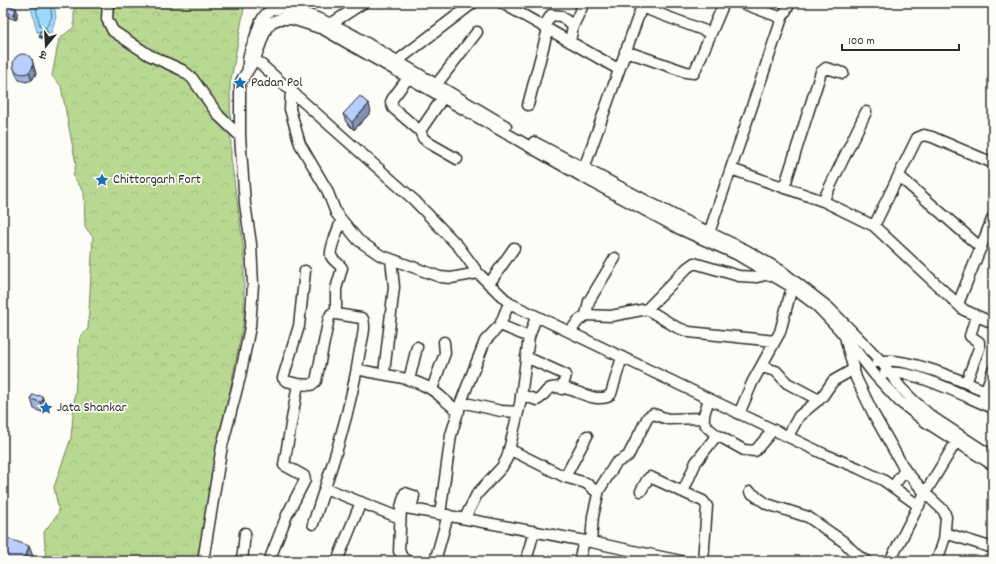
<svg xmlns="http://www.w3.org/2000/svg" width="996" height="564" viewBox="0 0 996 564" font-family="Dekko,'Playpen Sans Deva',sans-serif">
<style>
.forest{fill:url(#forest-crowns);stroke:#72825e}
.water{fill:#9cd9fd;stroke:#6f93a9}
.lines{fill:none;stroke-linecap:round;stroke-linejoin:round}
.shore{stroke:#58717f;stroke-width:1}
.minor-casing{stroke:#2b2b2b;stroke-width:13}
.minor{stroke:#fdfcf7;stroke-width:10}
.wall{fill:#a0b1da;stroke:#2b2b2b}
.shaded-wall{fill:#8290b2;stroke:#2b2b2b}
.building{fill:#bacefe;stroke:#2b2b2b}
.labels{text-anchor:middle;dominant-baseline:central;stroke-width:3.5;stroke-linejoin:round;paint-order:stroke}
.poi-label{font-size:14px;fill:#2b2b2b;stroke:#fdfcf7;text-anchor:start}
</style>
<defs>
<pattern id="forest-crowns" width="20" height="18" patternUnits="userSpaceOnUse"><rect width="20" height="18" fill="#b9d992"/><path d="M2 6a3 3 0 1 1 6 0M12 15a3 3 0 1 1 6 0" fill="none" stroke="#9fba7e"/></pattern>
</defs>
<rect width="100%" height="100%" fill="#fdfcf7"/>
<filter id="ink" filterUnits="userSpaceOnUse"><feTurbulence type="fractalNoise" baseFrequency=".025" numOctaves="2"/><feDisplacementMap in="SourceGraphic" scale="8" xChannelSelector="R" yChannelSelector="G"/><feConvolveMatrix kernelMatrix="1 2 1 2 8 2 1 2 1" color-interpolation-filters="sRGB"/></filter>
<g filter="url(#ink)">
<!-- forest -->
<path class="forest" d="M77,3h168l-15,82 1,73 13,94v67l-47,242h-151l-2,-29 15,-20 -5,-25 17,-49 9,-101 8,-8 5,-92 -8,-10 -1,-35 -11,-16 3,-12 -15,-78 -9,-10 7,-37 15,-12v-19z"/>
<!-- water -->
<path class="water" d="M30,3h24l2,14 -5,16 -14,-1z"/>
<g class="lines">
<!-- shore -->
<path class="shore" d="M35,3l5,24 6,1 6,-11 -2,-14"/>
<!-- minor casing -->
<g class="minor-casing">
<path id="minor" d="M108,3l-1,16 6,12 36,24 33,15 10,8 27,38 21,20
M502,3l116,66
M742,3l40,15
M641,7l70,26
M573,26l11,-23
M326,27l37,-24
M544,27l7,-12 10,1 12,10 -3,16
M625,51l61,21 8,1 30,-70
M249,57l6,2 159,141 45,47 19,26 31,30 315,151 34,14 25,12 36,26
M396,62l77,-59
M248,70c-1,-16 3,-20 8,-35 3,-9 6,-21 16,-25 18,-7 67,17 83,26l151,90
M408,78l-15,20 -2,4 2,6 27,23 3,7 6,5 28,16
M436,85l41,-53
M291,90l-1,19 10,35 27,46 9,23 22,27 22,15 60,22 11,1 27,-5
M528,105l20,-76
M420,131l26,-38
M534,142l149,78 63,30 34,20 49,38 51,52 21,28 13,13 18,16 61,40
M731,169l92,32 51,25 90,84 29,13
M582,174l61,-171
M899,176l82,72
M784,188l37,-116 5,-4 17,5
M823,201l43,-89
M874,226l43,-88 7,-3 8,2 61,26
M707,239l75,-221 8,-15
M489,284l25,-36
M958,304l35,-87
M647,309l29,18 13,5 86,9
M586,315l3,-14 26,-43
M500,325l29,12
M570,332l8,-11 8,-6 25,1 36,-7 40,-41 7,-5 45,13 18,1 13,-3
M846,341l10,37 18,37 31,55 20,23 19,18 2,6 -2,23 -7,21
M526,357l40,18 -4,14
M877,362c26,-8 90,21 116,32
M761,367l15,4 11,12 32,17
M357,369c25,7 49,6 72,19 11,6 19,17 30,23
M384,373l10,-86 -3,-28
M885,373c30,-4 80,24 108,35
M409,380l8,-33
M966,383l13,-35v-6l-9,-6 6,-20
M298,384l-12,-3 -3,-3 16,-52 6,-55
M432,389l13,-36 -1,-11
M521,395l16,5c6,-2 8,-10 14,-12 19,-5 38,15 56,9l4,-3 11,-37
M984,396l9,-26
M709,399c-6,20 -11,23 8,36
M461,402l40,9 17,1
M739,414l13,-31 28,-51 12,-45
M788,436l11,-20 23,-19 11,-16 21,-12
M509,449l56,28 21,6 12,10
M565,477l22,-41
M893,487l12,-17
M325,488l75,30
M641,491l6,-11 3,-3 33,15
M750,492l17,12 41,13 36,25 14,14 9,5
M401,507l190,35 90,19
M440,514l11,-79 10,-33 24,-61 15,-16 9,-22
M465,518l12,-24 25,-27 5,-9 13,-54 9,-67 7,-20
M313,524c19,-57 38,-114 47,-174 2,-10 6,-22 3,-31l-2,-1 -25,-4v-25l6,-21c-3,-5 -9,-7 -11,-12 -2,-6 8,-28 10,-35
M945,533l48,15
M591,542l2,-26 6,-26 17,-27 12,-7 20,-39 5,-3 15,5 36,-1
M203,561l19,-115 18,-69 10,-50 3,-42 -2,-41 -6,-40 -5,-68v-53l15,-24 11,-30 6,-7 7,-3h13l31,10 258,147 99,53 56,25 56,33 25,19 22,23 35,45 25,27 27,21 67,43
M242,561l3,-28
M269,561l18,-46 18,-35 -1,-4 -20,-11 14,-81 13,1 5,-4 13,-63 2,-4h5
M337,561l24,-59
M407,561l-5,-4 -3,-6 2,-44 4,-14 9,3 -3,13
M435,561l13,-46
M526,561l8,-30
M579,561l5,-20
M703,561l4,-55 -4,-5 -20,-9 13,-30 21,-27 27,15 11,1 18,-21
M890,561l35,-68 34,-56"/>
</g>
<!-- minor -->
<use href="#minor" class="minor"/>
</g>
<!-- wall -->
<path class="wall" d="M3,10l15,3 -2,7 -11,-4z
M47,34v5l-7,-1 -1,-2z
M13,66l21,1 2,7 -4,6 -6,2 -7,-2 -3,-6z
M371,112l-17,18 -8,-8 -3,-8z
M42,396l5,14 -3,3 -10,-4 -3,-10z"/>
<!-- shaded-wall -->
<path class="shaded-wall" d="M16,8l2,5 -2,7 -2,-5z
M32,59l2,8 2,7 -4,6 -3,-8z
M369,104l2,8 -17,18 -2,-8z
M42,396l5,14 -3,3 -4,-11z
M29,546l4,10 -2,5h-7z"/>
<!-- building -->
<path class="building" d="M5,4l11,4 -2,7 -11,-4z
M40,31h7l-1,6 -7,-1z
M13 64a10 10 0 1 1 20 0a10 10 0 1 1-20 0Z
M360,96l9,8 -17,18 -9,-8z
M32,395l10,1 1,4 -3,2 -9,-3z
M7,538l22,8 -5,15h1h-22v-8z"/>
</g>
<!-- icons -->
<defs>
<g id="sight-bare" transform="scale(1.08)"><path d="M0-6L1.8-2.2L6-1.7L2.9 1.2L3.7 5.4L0 3.3L-3.7 5.4L-2.9 1.2L-6-1.7L-1.8-2.2Z" fill="#1f6fb2" stroke="#fdfcf7" stroke-width="2.5" paint-order="stroke"/></g>
</defs>
<g fill-rule="evenodd">
<use href="#sight-bare" x="240" y="83"/>
<use href="#sight-bare" x="102" y="180"/>
<use href="#sight-bare" x="46" y="408"/>
</g>
<g class="labels">
<!-- poi labels -->
<g class="poi-label">
<text x="251" y="83">Padan Pol</text>
<text x="113" y="180">Chittorgarh Fort</text>
<text x="57" y="408">Jata Shankar</text>
</g>
</g>
<!-- margin -->
<rect width="996" height="564" fill="none" stroke="#fdfcf7" stroke-width="16"/>
<rect x="8" y="8" width="980" height="548" fill="none" stroke="#2b2b2b" stroke-width="1.5" filter="url(#ink)"/>
<!-- north arrow -->
<g transform="translate(46 46) rotate(198)" stroke="#fdfcf7" stroke-width="3" paint-order="stroke">
<path d="M0-3L7 15L0 10L-7 15Z" fill="#2b2b2b"/>
<text y="-6" font-size="11" font-weight="bold" text-anchor="middle" fill="#2b2b2b">उ</text>
</g>
<!-- scale -->
<path d="M842 44v6h117v-6" fill="none" stroke="#2b2b2b" stroke-width="2"/>
<text x="848" y="44" font-size="12" fill="#2b2b2b" stroke="#fdfcf7" stroke-width="3" paint-order="stroke">100 m</text>
</svg>
